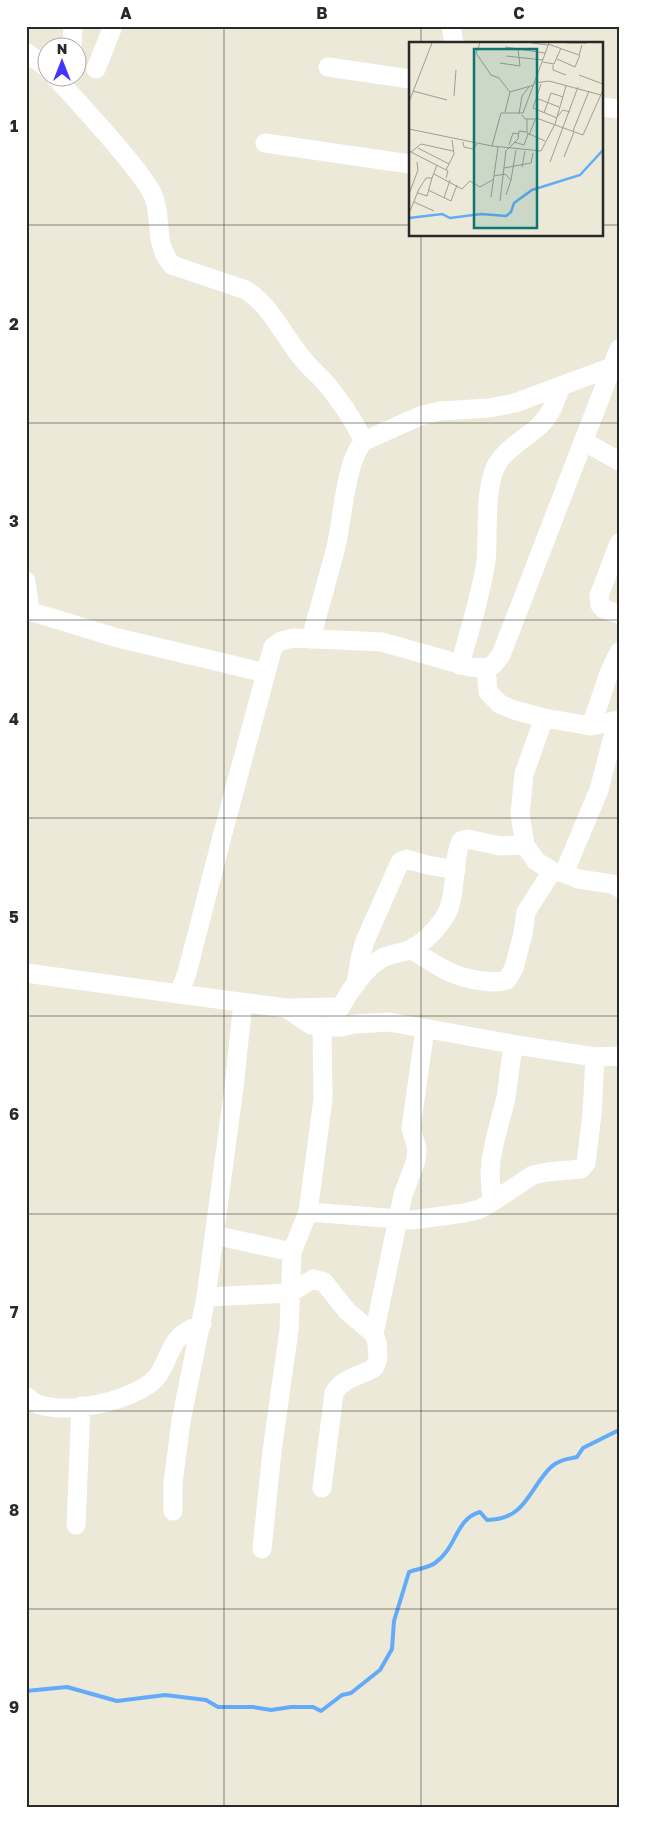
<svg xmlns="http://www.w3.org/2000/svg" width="645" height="1834" viewBox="0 0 645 1834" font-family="'Golos Text',sans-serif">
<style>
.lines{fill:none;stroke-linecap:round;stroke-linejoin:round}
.stream{stroke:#62abf9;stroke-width:4}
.minor{stroke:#fff;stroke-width:19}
.grid{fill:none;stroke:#292929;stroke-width:1;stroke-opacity:0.55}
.inset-river{fill:none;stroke:#62abf9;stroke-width:2.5}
.inset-road{fill:none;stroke:#9f9c93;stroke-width:1}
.view{fill:#0f766e;fill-opacity:0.15;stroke:#0f766e;stroke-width:2.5}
.inset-edge{fill:none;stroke:#292929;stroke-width:2.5}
.neatline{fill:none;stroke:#292929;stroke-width:2}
.grid-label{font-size:16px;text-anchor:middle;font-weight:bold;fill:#292929}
</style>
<rect width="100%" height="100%" fill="#ede9d9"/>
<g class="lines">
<!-- stream -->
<path class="stream" d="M26,1691l41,-4 50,14 48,-6 41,5 12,7h35l18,3 20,-3h22l8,4 21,-16 9,-2 29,-23 12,-21 2,-28 15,-49c8,-3 19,-4 26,-9 22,-15 20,-44 45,-51l7,8c39,0 42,-32 64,-53 7,-7 17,-8 26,-10l6,-9 36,-18"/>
<!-- minor -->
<path class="minor" d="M451,26l3,18
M72,48l1,-22
M26,52l22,17
M328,67l82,12
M96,69l17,-43
M56,78c21,22 41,45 61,68 12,15 26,30 35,47 12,25 0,49 20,72l74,25c25,16 37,45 56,68 6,8 14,15 21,22 17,19 29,38 41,61
M601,107l18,2
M265,143l145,21
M583,441l36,20
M619,543l-20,53 1,9 4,4 15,5
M26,581l4,30
M26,610l88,27 152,36
M311,639c8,-31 17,-61 25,-92 7,-29 9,-86 28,-106l56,-25 20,-5 49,-3 26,-5 97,-36
M460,665c9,-34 21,-69 26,-104 3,-27 -3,-77 13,-100 11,-16 31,-25 43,-38 10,-10 14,-24 19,-37
M486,668l2,24 12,12 14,6 30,8 47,8 28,-6
M544,718l-20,56 -4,40 5,31 11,16 16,10 12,2 14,6 34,5 7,4
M591,726l18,-53 10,-21
M564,873l35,-83 18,-69
M411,949c24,16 43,29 72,32 8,1 16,2 24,-1l7,-12 9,-34 3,-22 26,-41
M26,973l153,21 8,-21 37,-144 49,-182 8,-6 12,-3 89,4 88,25 16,1 7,-3 8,-10 118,-306
M356,984l4,-25 5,-18 35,-79 7,-3 20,6 29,5
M179,994l107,14 25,17 11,2h20l13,-3 34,-2 134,24 72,11 24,-1
M286,1008l53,-1
M330,1027c10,-21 29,-54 49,-67 9,-7 22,-6 32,-11 13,-6 22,-16 31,-28 17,-22 9,-58 19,-80l7,-2 32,7 25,-1
M492,1202l-2,-28 1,-14 4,-20 11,-42 7,-53
M308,1212l104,8 52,-7 16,-4 12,-7 41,-27 14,-3 34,-3 5,-6 6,-49 3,-57
M214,1235l78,17
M206,1297l84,-4 23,-14 11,3 23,29 27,23 3,9 1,16 -4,9c-14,8 -32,10 -40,25l-12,95
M374,1334l29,-139 13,-35 1,-11 -6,-21 14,-99
M26,1396c22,26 110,5 130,-18 9,-10 12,-26 20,-37 6,-8 17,-13 26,-17
M173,1511v-28l8,-62 25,-124 28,-210 9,-85
M76,1525l5,-119
M262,1549l10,-98 17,-121 3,-78 16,-40 15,-113 -1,-72"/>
</g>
<!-- grid -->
<path class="grid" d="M224,26v1782M421,26v18M26,225h384M601,225h18M421,235v1573M26,423h593M26,620h593M26,818h593M26,1016h593M26,1214h593M26,1411h593M26,1609h593"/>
<!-- overview -->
<g transform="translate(409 42)">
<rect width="194" height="194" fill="#ede9d9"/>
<path class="inset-river" d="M0,176l33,-4 8,4 31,-4 25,2 5,-4 3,-9 18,-13 48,-15 23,-25"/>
<path class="inset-road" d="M71,1l-4,10 15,22 8,3 11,14M123,1l16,2M158,1h20M139,2l31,11 3,-10M96,5l40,6M97,14l37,4M148,17l18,8 5,-12M134,20l11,2 7,-16M91,21l20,3 -2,-17M144,23v5l13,5M170,33l24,9M126,41l14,-2 52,14M132,42l-8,24 24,10M4,49l34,9M45,54l2,-26M127,56l23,9M0,60l23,-59M96,70l5,-20 24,-7M135,71l7,-20 12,4M110,72l3,-18 7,-9M113,73l3,4h14l44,16 20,-45M148,75l6,-7 7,2M118,77v14l18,8M0,87l83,17 9,-33h22l26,-70M164,89l16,-40M120,93l6,-15M54,100l1,5 9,2 4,-5M105,100l10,3 4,-11M100,103l4,-12 6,1M83,104l49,5 14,-27 11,-38M9,106l31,16M98,108l11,-11 1,-8 7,1M0,109l39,20 -2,7M2,110l10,-8 32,7M155,115l10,-25M141,120l28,-75M113,125l3,-16M95,126l27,-5 2,-10M37,128l8,-16 -2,-14M25,132l28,15 8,-8 10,6 14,-8M85,134l11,-2 6,6 -5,15M102,138l5,-30M19,148l23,11 6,-16M9,151l9,3 5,-18M0,152l9,-24 -1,-8M82,155l7,-50M35,156l6,-18M91,159l6,-51M5,160l20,9M1,169l9,-22 7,-11h6l5,-13"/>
<path class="view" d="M65,7h63v179h-63z"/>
<rect width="194" height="194" class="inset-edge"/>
</g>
<!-- border -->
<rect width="645" height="1834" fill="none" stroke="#ffffff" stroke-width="55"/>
<!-- north arrow -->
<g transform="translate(62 62)"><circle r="24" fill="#ffffff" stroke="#a9a9a9"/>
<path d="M0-4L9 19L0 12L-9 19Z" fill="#4134ff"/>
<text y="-8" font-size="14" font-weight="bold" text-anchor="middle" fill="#292929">N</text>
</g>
<rect x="28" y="28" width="590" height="1778" class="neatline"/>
<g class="grid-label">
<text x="126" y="19">A</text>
<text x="322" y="19">B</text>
<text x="519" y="19">C</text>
<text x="14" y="132">1</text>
<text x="14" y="330">2</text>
<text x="14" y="527">3</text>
<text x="14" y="725">4</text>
<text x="14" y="923">5</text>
<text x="14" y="1120">6</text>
<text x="14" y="1318">7</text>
<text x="14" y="1516">8</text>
<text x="14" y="1713">9</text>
</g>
</svg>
